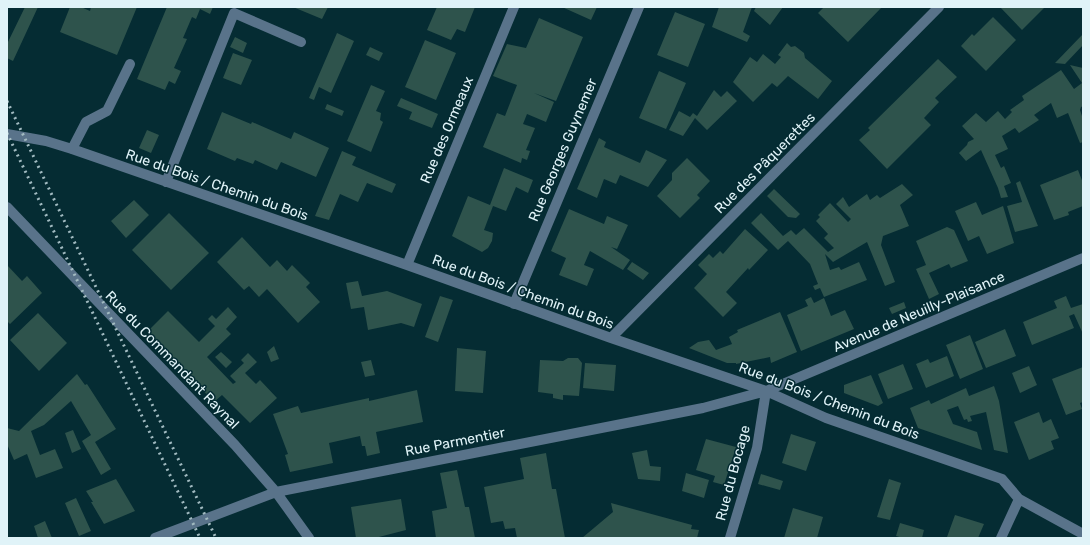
<svg xmlns="http://www.w3.org/2000/svg" width="1090" height="545" viewBox="0 0 1090 545" font-family="Rubik,sans-serif">
<style>
.building{fill:#2e534c}
.lines{fill:none;stroke-linecap:round;stroke-linejoin:round}
.minor{stroke:#59738a;stroke-width:10}
.rail{stroke:#a1bac0;stroke-width:3;stroke-dasharray:2 4;stroke-linecap:butt}
.labels{text-anchor:middle;dominant-baseline:central;stroke-width:3;stroke-linejoin:round;paint-order:stroke}
.street-label{font-size:14px;fill:#e0f3f8;stroke:#052c33}
</style>
<rect width="100%" height="100%" fill="#052c33"/>
<!-- building -->
<path class="building" d="M25,7h13l-25,54 -6,-3v-14z
M70,7h11l9,4 1,-4h46l-20,48 -57,-23z
M167,7h46l-3,7 -10,-5 -4,10 -4,-2 -9,21 4,1 -13,29 7,3 -6,13 -6,-3 -4,9 -28,-11z
M293,7h35l-6,12z
M437,7h38l-10,25 -8,-3 -6,11 -24,-10z
M562,7h35l-6,13z
M719,7h33l-9,25 7,4 -3,6 -35,-15z
M756,7h27l-13,18 -16,-14z
M824,7h58l-34,35 -30,-29z
M1000,7h45l-23,23z
M675,12l30,12 -17,43 -31,-12z
M993,17l23,23 -30,31 -25,-25 11,-12 2,2z
M539,18l44,19 -27,64 -22,-8 20,9 -8,20 -19,-8 -4,10 12,4 -9,22 4,1 -3,9 -5,-2 -1,5 -38,-16 14,-34 8,3 12,-31 -24,-9 14,-32 19,4z
M337,33l17,8 -23,52 -12,-6 -5,13 -5,-2z
M1083,34v11l-18,19 -10,-1z
M235,37l12,6 -4,10 -13,-6z
M425,40l31,13 -20,47 -31,-13z
M787,43l4,4 4,-1 9,7 1,5 27,23 -14,18 -30,-23 -11,11 -5,-4 -19,19 -20,-20 17,-25 7,5 6,-8 12,10 6,-7 -3,-2z
M370,47l13,6 -4,8 -13,-6z
M233,53l19,7 -11,25 -18,-7z
M938,59l19,18 -22,21 4,4 -15,16 7,7 -44,44 -28,-29 11,-10 -2,-2z
M1070,65l13,3v38l-2,1 -1,3 3,9v23l-3,1 -12,-30 -11,5 -6,-15 -17,12 5,5 -20,13 -4,-5 -13,8 6,13 -13,6 6,13 3,-2 7,17 -7,3 4,11 -7,1 -3,-10 -17,-38 -15,11 -7,-8 8,-8 1,-3 6,-3 -12,-13 14,-13 10,9 12,-11 7,8 7,-7 -2,-2 14,-10 -2,-4 39,-26 13,19 8,-6z
M659,71l27,12 -20,46 -27,-11z
M371,85l14,6 -9,20 5,2 -1,7 3,2 -12,30 -24,-11z
M714,90l7,7 6,-6 10,10 -30,29 -12,-12 -12,18 -14,-6 10,-19 11,6 3,-4 4,3z
M401,98l37,16 -6,14 -23,-9 3,-7 -15,-6z
M327,104l17,7 -2,5 -17,-7z
M222,112l29,12 1,-2 39,17 3,-7 35,16 -13,29 -35,-15 -4,8 -22,-10 -2,4 -16,-6 -2,3 -28,-12z
M147,130l12,5 -8,18 -12,-5z
M599,138l7,4 -2,5 36,16 6,-13 21,10 -19,27 -28,-12 -4,9 -12,-5 -7,19 -20,-9z
M342,151l14,6 -4,8 44,19 -4,9 -25,-10 -9,19 -18,-8 -11,26 -14,-4z
M687,158l23,23 -13,14 3,3 -20,20 -23,-22 15,-16v-7z
M504,168l29,12 -5,13 -12,-6 -10,24 -13,-5 -9,24 9,3 -1,8 -4,7 -6,4 -30,-16 16,-40 22,9z
M1078,170l5,13v23l-15,6 1,3 -15,5 -14,-35z
M1020,181l18,45 -23,6 -8,-26 15,-4 -6,-19z
M902,184l11,11 -13,10 9,21 -26,10 -2,9 14,37 -10,4 -18,-44 -34,20 -8,-8 5,16 9,-3 2,3 18,-8 8,18 -43,17 -4,-9 -5,2 -2,-4 5,-2 -8,-20 -22,-23 -10,9 -27,-27 10,-10 22,23 8,-6 5,5 8,-7 24,24 6,-4 -10,-10 4,-4 -12,-13 4,-4 -2,-2 12,-12 18,19 3,-3 -15,-15 7,-7 6,10 18,-13 3,6 7,-5 3,3z
M774,189l26,25 -4,4 -8,-1 -21,-21z
M134,200l15,15 -23,23 -15,-17z
M976,202l6,13 21,-9 11,37 -27,11 -8,-18 -11,5 -13,-30z
M569,209l35,15 3,-8 21,9 -11,24 -6,-2 19,13 -7,10 -33,-19 -6,14 10,4 -7,17 -28,-11 7,-17 -15,-7z
M169,213l40,40 -38,37 -39,-40z
M947,227l7,3 14,31 -17,7 -2,-4 -20,9 10,21 -10,5 -13,-30 10,-4 -10,-24z
M745,229l23,21 -19,20 -1,-2 -22,24 11,11 -14,14 -29,-29 13,-14 -9,-9 11,-11 4,4 7,-7 3,3z
M242,237l28,30 7,-7 10,11 5,-6 18,18 -4,4 14,15 -22,21 -31,-34 -8,8 -10,-11 -5,4 -27,-28z
M632,262l17,11 -6,7 -16,-11z
M7,265l15,16 5,-5 15,17 -32,31 -3,-3z
M358,281l4,15 25,-5 35,13 -8,23 -13,-4 -33,7 -4,-23 -13,2 -5,-26z
M440,296l13,4 -15,42 -13,-5z
M1066,296l5,12 12,-4v30l-9,-20 -5,2 5,12 -42,17 -9,-23 34,-14 -3,-7z
M811,297l3,6 10,-5 7,18 14,-6 9,19 -53,22 -14,-36 21,-9 -3,-6z
M904,302l2,6 -14,6 -3,-6z
M228,307l9,10 -11,12 5,5 -24,23 26,27 3,-2 -6,-6 14,-13 -3,-3 7,-7 9,9 -12,11 11,11 4,-4 17,18 -27,25 -28,-28 -8,7 -67,-70 21,-21 31,31 16,-16 -7,-7 4,-4 4,4z
M780,312l17,40 -26,11 -1,-6 -34,7v-1h-9l-38,-15 9,-6 11,-2 7,10 16,-6 -3,-7 9,-5 -1,-2z
M38,313l29,30 -28,28 -29,-31z
M1005,329l11,27 -30,12 -11,-26z
M970,335l13,34 -23,10 -14,-34z
M274,346l5,13 -8,3 -4,-10z
M457,348l29,3 -3,42 -28,-2z
M221,352l11,10 -6,6 -11,-11z
M947,356l7,20 -28,12 -10,-24 12,-5 2,4z
M568,358h10l4,5 -3,33 -16,-1v5l-10,-2v-4l-15,-2 2,-32 23,1z
M371,360l4,15 -10,2 -4,-15z
M585,363l31,2 -2,26 -31,-3z
M903,364l10,25 -25,10 -10,-25z
M1029,366l8,19 -17,8 -8,-20z
M1083,367v35l-3,1 2,6 -16,6 -14,-36z
M77,374l8,11 2,-1 29,45 -21,13 16,27 -10,6 -19,-34 9,-6 -20,-34 -27,24 -13,6 9,24 15,-6 8,19 -27,10 -9,-24 -13,6 -7,-16v-16l12,3z
M871,375l12,28 -5,3 -34,-13v-8z
M994,386l5,15 9,52 -14,-3 -8,-38 -16,4 2,5 -4,1 -1,-3 -3,1 -6,-14 -11,4 6,14 24,8 5,18 -64,-22 -8,-20 19,-8 2,4 35,-16 3,8z
M417,390l6,32 -47,10 4,21 -13,3 -2,-10h-3l-2,-10 -31,7 4,20 -43,9 -5,-17 3,-1 -15,-40 25,-8 3,7 68,-15v3z
M1039,412l4,11 8,-4 8,19 -8,3 3,8 -25,11 -15,-38z
M73,430l8,19 -9,4 -7,-20z
M791,434l25,8 -10,29 -24,-8z
M706,439l30,8 -12,38 -11,-3 2,-6 -19,-6z
M647,450l3,16 11,1 -1,14 -22,-2 -6,-26z
M546,453l6,36h4l9,49h-30v-1l-18,1 -2,-10 -10,1 -2,-8 -12,2 -7,-36 40,-8 -4,-21z
M457,470l8,37h4l6,31h-39l-4,-27 15,-3 -7,-35z
M686,473l23,7 -5,18 -22,-7z
M761,474l22,7 -3,9 -22,-6z
M116,479l19,32 -31,13 -13,-22h2l-7,-11z
M889,479l12,4 -11,37 -13,-3z
M76,498l15,33 -12,5 -14,-33z
M401,499l5,31 -31,8h-19l-5,-31z
M611,503l81,22 -1,4 8,1 -2,8h-115l31,-26z
M793,508l30,9 -6,21h-33z
M955,515l29,9 -6,14h-27l-4,-1z
M45,521l7,17h-14l-4,-12z
M900,523l24,7 -2,8h-19l-7,-2z"/>
<g class="lines">
<!-- minor -->
<path class="minor" d="M7,134l39,7 26,8 335,116 204,73 155,53 60,27 176,61 17,20 64,35
M72,149l14,-27 21,-11 23,-47
M166,182l68,-169 67,29
M7,207l228,238 41,47 33,46
M407,265l107,-258
M514,304l125,-297
M611,338l328,-331
M155,538l121,-46 427,-84 63,-17 317,-133
M730,538l27,-90 9,-57
M1001,538l18,-39"/>
<!-- rail -->
<path class="rail" d="M7,101l209,437
M7,133l193,405"/>
</g>
<g class="labels">
<!-- street labels -->
<g class="street-label">
<text transform="translate(447 130) rotate(-67)">Rue des Ormeaux</text>
<text transform="translate(563 150) rotate(-67)">Rue Georges Guynemer</text>
<text transform="translate(765 163) rotate(-45)">Rue des Pâquerettes</text>
<text transform="translate(217 185) rotate(19)">Rue du Bois / Chemin du Bois</text>
<text transform="translate(523 292) rotate(20)">Rue du Bois / Chemin du Bois</text>
<text transform="translate(919 312) rotate(-23)">Avenue de Neuilly-Plaisance</text>
<text transform="translate(172 360) rotate(46)">Rue du Commandant Raynal</text>
<text transform="translate(829 401) rotate(21)">Rue du Bois / Chemin du Bois</text>
<text transform="translate(455 442) rotate(-11)">Rue Parmentier</text>
<text transform="translate(733 473) rotate(-75)">Rue du Bocage</text>
</g>
</g>
<!-- border -->
<rect width="1090" height="545" fill="none" stroke="#e0f3f8" stroke-width="16"/>
</svg>
